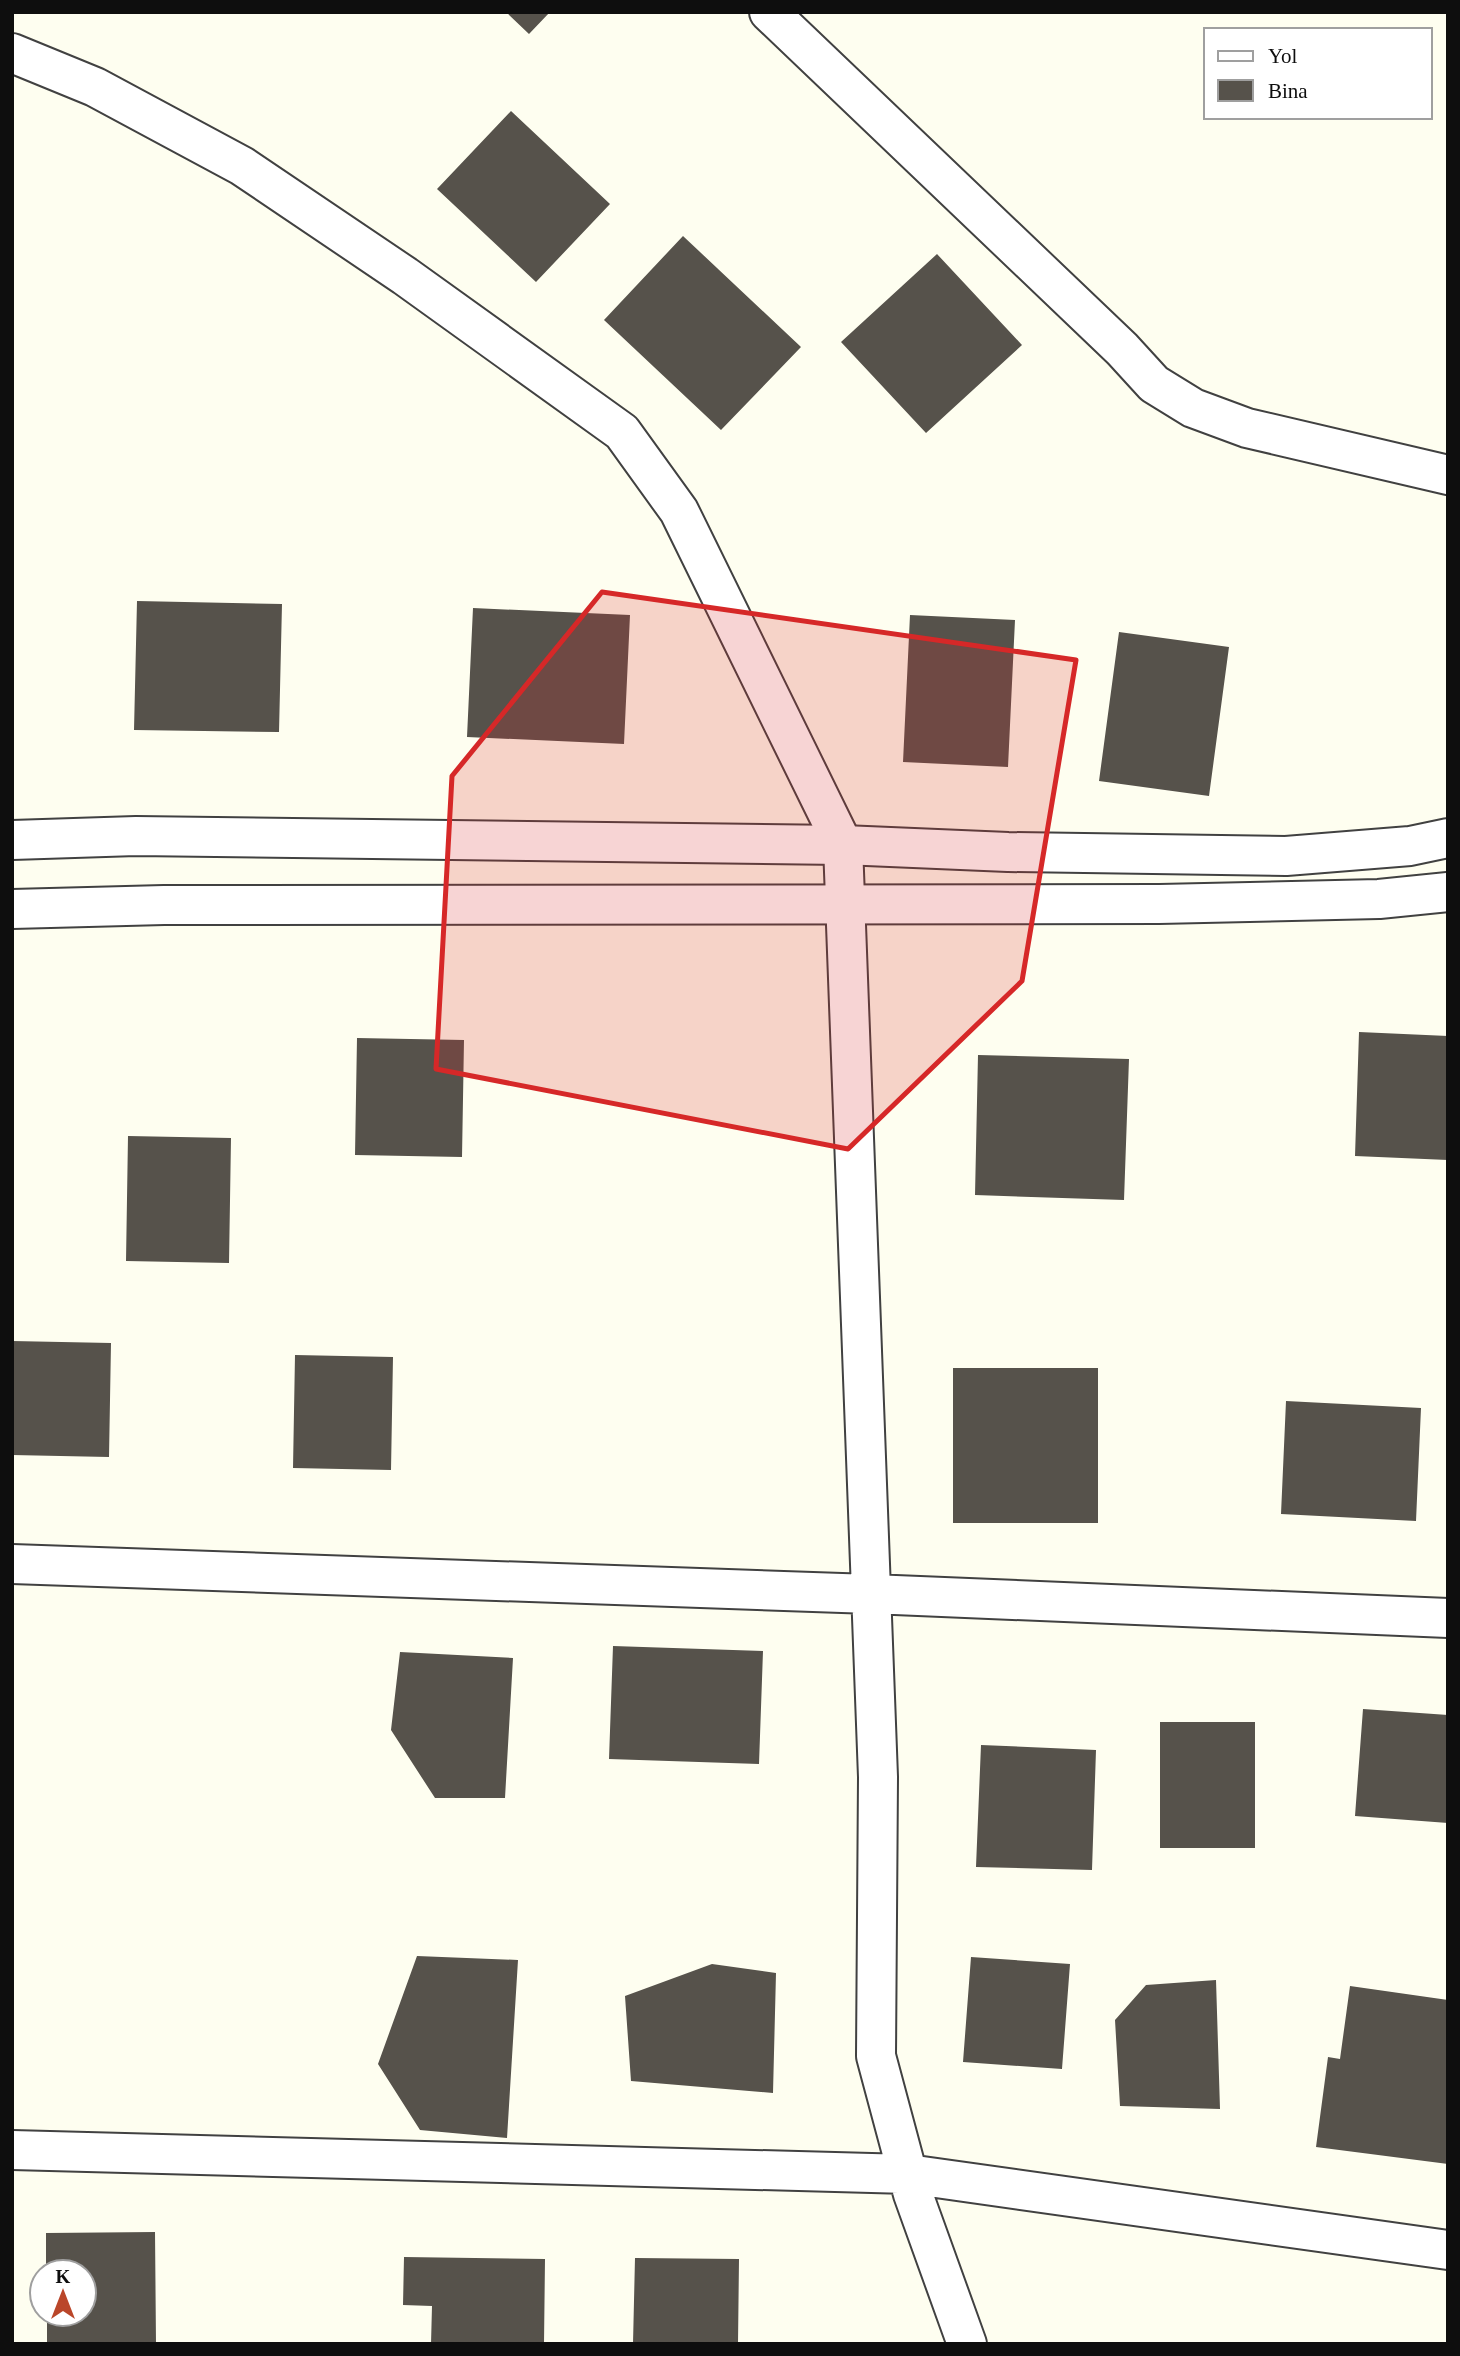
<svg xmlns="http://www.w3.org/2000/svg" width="1460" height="2356" viewBox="0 0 1460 2356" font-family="'Times New Roman',serif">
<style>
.building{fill:#56524b}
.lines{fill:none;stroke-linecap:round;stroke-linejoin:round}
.minor-casing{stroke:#414141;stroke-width:42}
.tertiary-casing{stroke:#414141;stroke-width:42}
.minor{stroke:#fff;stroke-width:38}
.tertiary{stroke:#fff;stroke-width:38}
.marked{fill:#d62828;fill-opacity:0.2;stroke:#d62828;stroke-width:5;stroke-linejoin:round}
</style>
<rect width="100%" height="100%" fill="#fefef0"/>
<!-- building -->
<path class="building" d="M506,12h44l-21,22z
M511,111l99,93 -74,78 -99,-93z
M683,236l118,111 -80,83 -117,-110z
M937,254l85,91 -96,88 -85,-91z
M137,601l145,3 -3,128 -145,-2z
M473,608l157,7 -6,129 -157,-7z
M910,615l105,5 -7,147 -105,-5z
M1119,632l110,15 -20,149 -110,-15z
M1359,1032l89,4v124l-93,-4z
M357,1038l107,2 -2,117 -107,-2z
M978,1055l151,4 -5,141 -149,-5z
M128,1136l103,2 -2,125 -103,-2z
M12,1341l99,2 -2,114 -97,-2z
M295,1355l98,2 -2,113 -98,-2z
M953,1368h145v155h-145z
M1286,1401l135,7 -5,113 -135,-7z
M613,1646l150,5 -4,113 -150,-5z
M400,1652l113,6 -8,140h-70l-44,-68z
M1363,1709l85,6v108l-93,-7z
M1160,1722h95v126h-95z
M981,1745l115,5 -4,120 -116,-3z
M417,1956l101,4 -11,178 -87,-8 -42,-66z
M971,1957l99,7 -8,105 -99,-7z
M712,1964l64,9 -3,120 -142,-12 -6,-85z
M1216,1980l4,129 -100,-3 -5,-86 31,-35z
M1350,1986l98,14v164l-132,-17 12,-90 12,2z
M155,2232l1,112h-109v-30h37v-42h-38v-39z
M404,2257l141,2 -1,85h-113l1,-38 -29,-1z
M635,2258l104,1 -1,85h-105z"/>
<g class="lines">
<!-- minor casing -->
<g class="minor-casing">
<path id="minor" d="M769,12l353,337 32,35 39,24 54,20 201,47
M12,53l83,34 147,79 163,110 217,156 57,79 164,334 35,932 -2,279 37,138 54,150
M12,1564l859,30 577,24
M12,2150l896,24 540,76"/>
</g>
<!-- tertiary casing -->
<g class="tertiary-casing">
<path id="tertiary" d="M12,840l124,-4 707,9 165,7 278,4 124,-10 38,-8
M12,909l152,-4 995,-1 220,-5 69,-7"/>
</g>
<!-- minor -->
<use href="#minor" class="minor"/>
<!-- tertiary -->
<use href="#tertiary" class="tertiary"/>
</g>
<!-- marked area -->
<path class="marked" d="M602,592l474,68 -54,321 -174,168 -412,-80 16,-293z"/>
<!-- border -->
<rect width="1460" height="2356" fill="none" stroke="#0e0e0e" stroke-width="28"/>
<!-- legend -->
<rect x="1204" y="28" width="228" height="91" fill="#ffffff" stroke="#9f9f9f" stroke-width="2"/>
<rect x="1218" y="51" width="35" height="10" fill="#ffffff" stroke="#9f9f9f" stroke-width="2"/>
<text x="1268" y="63" font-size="21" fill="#0e0e0e">Yol</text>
<rect x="1218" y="80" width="35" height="21" fill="#56524b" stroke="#9f9f9f" stroke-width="2"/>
<text x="1268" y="98" font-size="21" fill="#0e0e0e">Bina</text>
<!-- north arrow -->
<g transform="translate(63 2293)"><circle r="33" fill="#ffffff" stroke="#9f9f9f" stroke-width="2"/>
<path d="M0-5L12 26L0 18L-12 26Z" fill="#ba462a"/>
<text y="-10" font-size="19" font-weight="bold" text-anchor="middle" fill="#0e0e0e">K</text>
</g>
</svg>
